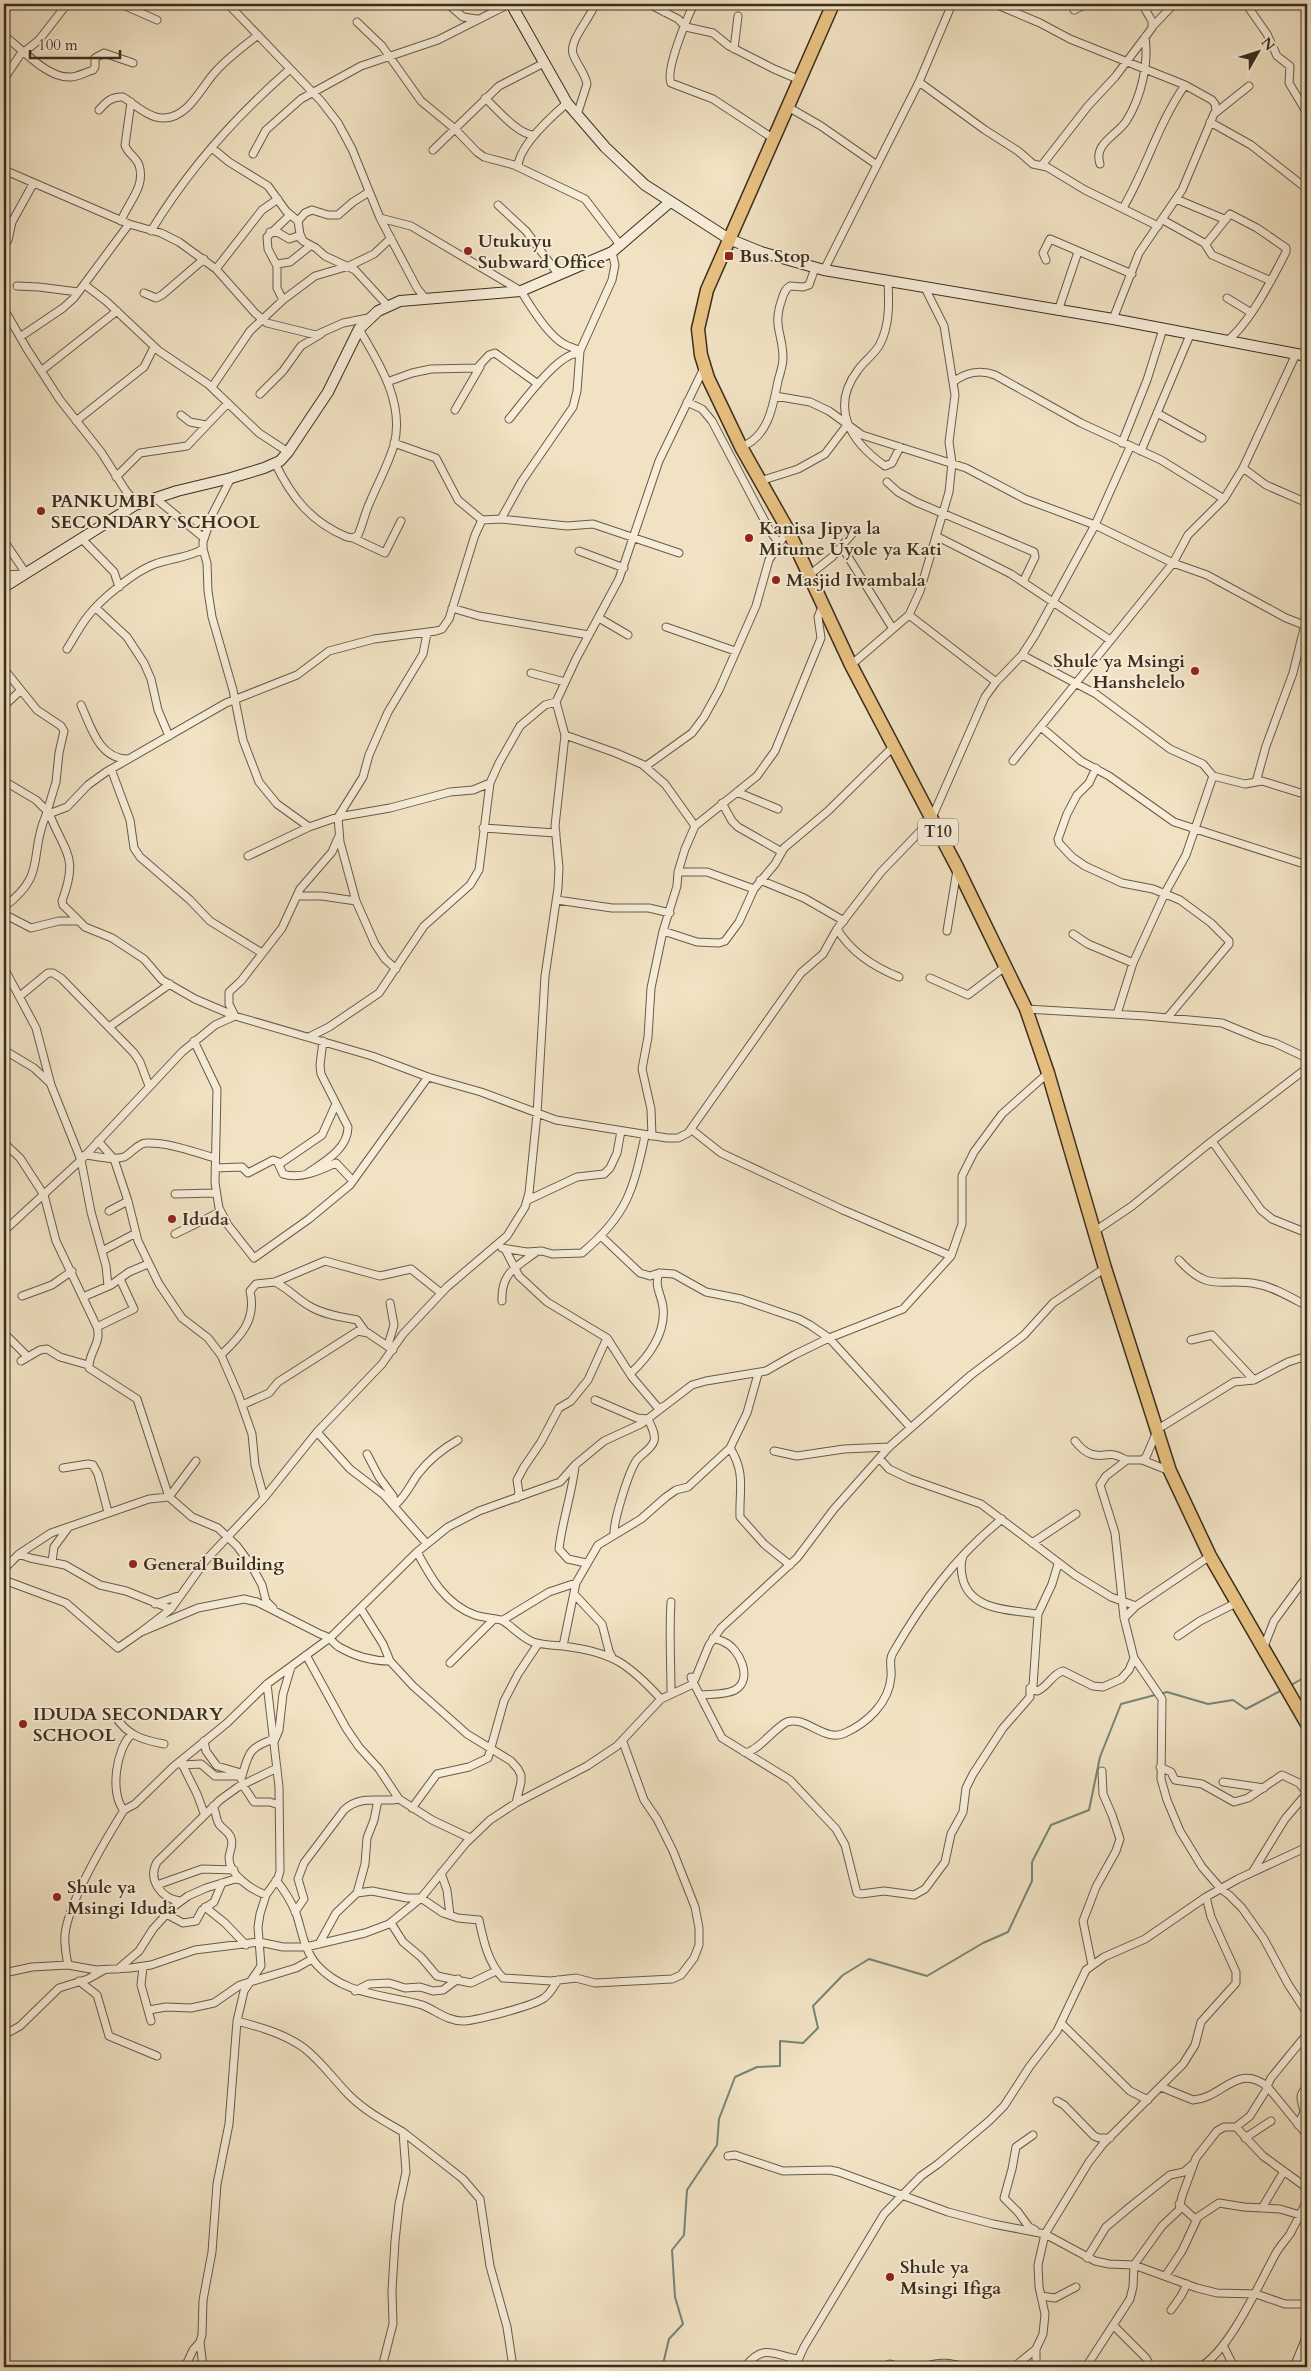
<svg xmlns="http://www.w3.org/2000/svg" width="1311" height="2371" viewBox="0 0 1311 2371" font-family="Cardo,serif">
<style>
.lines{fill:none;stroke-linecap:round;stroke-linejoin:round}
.stream{stroke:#748476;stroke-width:2}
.street-casing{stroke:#685b47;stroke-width:9}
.secondary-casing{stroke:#3a2e1e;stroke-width:12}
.highway-casing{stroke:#3a2e1e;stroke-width:15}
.street{stroke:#f6ecd8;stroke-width:7}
.secondary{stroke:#f6ecd8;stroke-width:10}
.highway{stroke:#e8c182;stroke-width:12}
.poi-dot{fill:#8f2418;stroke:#f6ecd8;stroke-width:2}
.labels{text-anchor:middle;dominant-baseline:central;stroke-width:4;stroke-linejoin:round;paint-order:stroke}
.shield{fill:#f6ecd8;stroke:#726756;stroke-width:1}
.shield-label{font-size:16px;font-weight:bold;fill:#3a2e1e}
.poi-label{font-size:18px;font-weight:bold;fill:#3a2e1e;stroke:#f6ecd8;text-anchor:start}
</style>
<rect width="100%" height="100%" fill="#f1e2c3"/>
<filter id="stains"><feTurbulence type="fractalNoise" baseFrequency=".004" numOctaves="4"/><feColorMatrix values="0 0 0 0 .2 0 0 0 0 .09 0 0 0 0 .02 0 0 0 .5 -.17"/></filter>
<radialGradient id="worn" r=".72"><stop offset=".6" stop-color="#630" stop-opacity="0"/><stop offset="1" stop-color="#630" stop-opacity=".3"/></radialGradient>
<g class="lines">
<!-- stream -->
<path class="stream" d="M1291,1685l16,-9
M1160,1694l7,-2 41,12 25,-4 13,9 36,-19
M660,2367l3,-3 6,-25 14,-15 -8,-27 -3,-47 12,-15 3,-45 30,-45 2,-26 16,-42 22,-10 23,-1v-25l23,2 15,-15 -5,-22 30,-31 26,-16 58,17 56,-33 25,-11 24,-51v-19l19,-37 38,-15 11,-53 21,-53 34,-9"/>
<!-- street casing -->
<g class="street-casing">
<path id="street" d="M121,4l36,16
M228,4l93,97 17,22 14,26 28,69 37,70 8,10
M448,4l15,13 14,2
M649,4l29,15 8,8 27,6 16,13 45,23 26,11
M694,4c-7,14 -29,66 -23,79l42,16 61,40
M995,4l45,19 30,16 115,46 27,15 3,4 1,7
M1246,4l21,30 10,22 13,10 -1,17 18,30
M1074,10l12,-6
M664,12l4,-8
M357,22l25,24 39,55 34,28 22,23 7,5 30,8 71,34 36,47
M1153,26l21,-22
M4,36c18,12 43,43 67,41 7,0 15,-5 22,-7l2,-3v-9l9,-5 29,10
M734,49l4,-33
M4,79l16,-24 19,-15 28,-36
M919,82l66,48 33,21 15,13 14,3 38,23 73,36
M485,98c12,11 33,37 49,37
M788,107l33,19 56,39
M99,110c7,-8 13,-14 24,-13 11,7 27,22 41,21 25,0 38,-33 53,-48 12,-13 27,-24 41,-35
M577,115l10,-31c-2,-11 -10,-19 -14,-30 -4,-14 17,-35 22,-50
M1210,122l41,23 51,40
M212,148l17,14 39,24 18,25 12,10 2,13 3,7 13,7 9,8 30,14 32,35
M433,150l66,-64 45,-23
M253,154l13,-24 35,-31 60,-33 77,-26 71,-36
M1100,164c-7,-21 18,-29 27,-44 14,-23 22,-56 18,-83
M1042,165l46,-59 27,-29 37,-49v-7l-10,-17
M518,167c0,-20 34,-51 49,-64
M4,170l125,54 32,9 18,9 37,27 39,44 12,10 49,12 27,-12 25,-5
M1176,199l48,20
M498,205l28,26 32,43
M1123,208c24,-41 34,-82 62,-123
M380,218l31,8 110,65c9,15 28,45 43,53 5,3 11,4 16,7
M1163,220l43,24 24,-30 27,14 29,20v4c-14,27 -36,71 -59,89
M121,221c7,-19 25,-34 18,-56 -3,-8 -12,-12 -14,-20l6,-43
M298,221l7,-8 7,-3 16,5h10l15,-13 16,-10
M151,231c37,-61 86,-116 139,-162
M270,232l9,1 10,6 9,-3 3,3
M1205,244l7,11 59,26
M4,247l4,-7 4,-18 21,-38
M1046,260l-3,-7 7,-14 82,35
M277,266l-9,-17 -1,-12 23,-22
M216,269l46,-59 16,-11
M824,270l95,-188 33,-78
M888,280c1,22 2,45 -8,64 -5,10 -16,17 -22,26 -29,38 -7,72 27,96l7,-3 8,-16
M85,285l21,16 53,50 49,33 51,49 29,19
M17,286l22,1 39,5
M144,293l12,5 6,-3 42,-36
M1227,298l23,14
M283,300l-6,-12v-24l13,-2 20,-16
M4,309l23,40 33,51 41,52 25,39 11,13
M1058,311l20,-59
M1113,319l26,-66 43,-63 32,-76 35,-28
M20,337l43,-29 11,-10 55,-74
M41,371l76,-60
M387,382l25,-9 19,-4 46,-1 12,-13 6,-2 43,31
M953,382c12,-9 27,-13 42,-7l86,48 80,37 63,39
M212,387l38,-56 33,-31 32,-24 34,-10 25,-12 17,-16
M260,394l23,-23 18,-25 20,-12
M775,396l35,6 19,9 33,24 104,33 59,31 70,26 78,38 34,12 79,43 18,7
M687,402l15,7 10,12 58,110 9,12
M455,410l25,-43
M1157,413l45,25
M181,415l9,7 16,3
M509,419c12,-14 51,-69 70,-65
M76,421l68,-54 10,-20
M394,443l42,15 22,42 24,20
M1122,443l25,-63 16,-51
M741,447c27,-10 32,-40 37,-66 2,-8 5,-15 5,-23 0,-25 -11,-31 -1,-59 2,-6 3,-10 8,-13l13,1 6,-2 6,-17
M1141,451l49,-116
M275,463c17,35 36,59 72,74l6,1 5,-3c5,-11 7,-23 12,-33 8,-19 18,-37 24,-57 11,-42 -15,-82 -35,-116
M1243,468l23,17 41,18
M116,477l24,-24 47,-7 41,-43
M231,478l-19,37 -9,27v7l4,14 1,28 4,26 21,73 10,50 16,42 18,22 32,23
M760,481l38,-12 27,-15 22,-29
M887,482l11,10 18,10 118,50 1,5 -12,25
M155,498l49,40
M501,519l21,-38 51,-74 4,-16 3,-40 32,-71 3,-15 -3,-13
M936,536l75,38 99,66
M81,538l33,34 5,15
M353,538l32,15 16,-32
M4,541l21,31
M842,547l51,82
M579,551l45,17
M4,575l18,-1
M808,576l24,-19 20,-23
M96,608l31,29 17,26 7,16 7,31 11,26
M452,608l27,8 110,19
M909,615l87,67
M599,618l29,17
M666,627l69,24
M67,649c7,-11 13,-23 21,-33 13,-17 47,-45 67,-52 16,-6 33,-6 48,-15
M1022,655l74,39 74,55 33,15 10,12 -27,79 -21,38 -32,70 -16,51
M851,665l58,-50 11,-24 29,-99 3,-29 -3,-21 6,-47 -11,-69 -20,-40
M4,669l33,41 24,16 3,5 -5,22 -3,29 -10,33
M531,673l34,9
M81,705c10,22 18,54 47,54
M4,706l16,-15
M1041,727l40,34 28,15 65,46 133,43
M565,735l51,18 30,13 46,-33 12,-16 15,-27 37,-84 13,-46 19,-30
M1013,761l160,-198 15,-28 36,-36 19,-31 53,-114
M643,765l22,19 30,42
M1096,768l-7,15 -12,12 -10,19 -9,25 1,4 13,14 13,9 37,17 31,6 27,11 31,23 18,18v3l-61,73
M111,769l19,51 4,28 6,9 50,43 20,21 52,32
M1213,776l32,8 17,-3 45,14
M4,781l32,19 11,11
M1256,782l10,-36 27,-73 14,-57
M737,792l41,17
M722,803l10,18 6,6 44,25
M49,813c16,41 30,42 13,88l1,4 22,22 27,11 32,21 18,21 33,19 40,17
M483,828l73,5
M248,856l61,-29 29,-10 52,-9 60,-16 23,-2 17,-7
M678,872h29l47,17
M760,880l44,18 40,23
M297,896h25l34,5
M557,900l55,8h37l21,5
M4,907c44,-33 24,-50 42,-92l21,-8 21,-22 18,-13 120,-69 71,-28 32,-24 45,-12 62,-8 6,-2 7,-10 26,-84 7,-15 19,-1 66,7 26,-2 86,29
M4,914l27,14 28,-7h19
M837,929c14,23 37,38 62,48
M663,931l34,11 22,1 6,-2 14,-19 15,-33 21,-25 9,-16 44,-37 65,-64
M947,931l10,-61
M1073,934l15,10 45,19
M4,968l32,60 15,57 30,75 10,52 15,54 2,20
M396,969l-11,-10 -10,-15 -19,-43 -16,-59 -2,-25 25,-40 6,-22 19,-43 35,-58 4,-21
M930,978l38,17 38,-29
M20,996l28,-23h5l8,5 73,75 6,9 9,24
M1026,1009l120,7 76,7 39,16 14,4 32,15
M235,1016l-6,-12v-12l12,-11 41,-53 18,-39 32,-37 6,-14
M109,1027l61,-43
M309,1037l20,-10 50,-34 45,-67 46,-41 9,-15 11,-87 9,-20 21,-37 25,-21 11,-3
M194,1041l23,48 -2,94 4,25 9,17 26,33 55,-39 41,-34 78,-108
M4,1050l30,18 16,15
M692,1130l29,23 122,57 108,46
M652,1136l-1,-27 -9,-40 6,-32 3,-49 12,-57 14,-45 1,-14 7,-23 10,-23 62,-50 18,-25 46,-113 -3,-21 4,-10
M98,1141l16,18 14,42 10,40 21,43 23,34 26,20 13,17 17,39 14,40 3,31 9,33
M1212,1141l49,69 11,9 35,14
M4,1143l16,15 24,37 12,46 41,86c5,16 -9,26 -8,41l48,31 32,98
M85,1155c12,1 27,6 39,2 7,-3 14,-14 22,-14 23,-1 47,9 69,15
M278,1163l5,11c17,6 38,-4 53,-11l17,18
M215,1168l27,-1 6,6 25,-13 8,3 41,-28 13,-29
M308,1173c16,-11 40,-24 40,-46l-27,-53 -1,-9 3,-24
M175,1194l40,-1
M528,1200l49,-23 27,-3 6,-6 7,-15 4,-22
M109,1211l19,-10
M4,1231l77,-71 101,-108 33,-27 20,-9 137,40 56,21 53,15 75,28 111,18h11l10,-5 113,-160 22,-19 14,-25 44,-57 50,-52 54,-123 11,-15 26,-27 13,-20 60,-110 35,-78
M1095,1231l37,-25 80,-65 95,-73
M175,1234l45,-22
M601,1236l39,37 10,3 9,-3 15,1 32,18 35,7 58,20 11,6 19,13 82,90
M502,1248l25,4 15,-1 10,3 30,-1c45,-38 51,-62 63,-117
M505,1249l14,27 28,26 60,36 25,39 27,32 3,-2
M102,1251l34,-18
M1179,1260c31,34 41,17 78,24 17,3 35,14 50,22
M275,1282c14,7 23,18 36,25 14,8 31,10 46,13l8,11
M22,1296l30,-11 20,-14
M83,1297l28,-12 18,-13 19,-8
M502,1301c-1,-27 12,-33 33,-48
M97,1327l37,-18 -14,-30
M4,1333l24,24
M1191,1340l21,-5 42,45
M388,1345l6,-20 -4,-22
M221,1355c19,-18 36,-35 29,-64l6,-7 19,-2 50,-21 55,15 31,-7 30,24
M21,1361l19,-11 7,-1 13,8 28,8
M631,1373c18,-17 35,-39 32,-66 -2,-14 -9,-20 -4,-34
M758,1374l-11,39 -17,35c16,25 9,42 10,69l24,27 26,21
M595,1400l42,18 11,1c3,7 8,15 6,22 -3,9 -13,13 -18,20 -8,13 -23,61 -22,74
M242,1405l27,-12 9,-11 80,-51 10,2 25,17
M317,1432l33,37 34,26 43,49
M1075,1441c4,5 9,11 16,13 13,5 18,-5 35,6
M774,1451l23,5 47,-7 45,-2
M367,1454l12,23 14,19 2,10
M880,1459l9,10 21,10 71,25 94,71 36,22 25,9
M1142,1460l4,-3 12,-28 76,-47 20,-2 34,-18 19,-6
M575,1466c-3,28 -13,55 -16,83l9,10 18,4
M63,1468l25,-4 5,1 5,9 10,38
M169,1497l27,-36
M517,1498l2,-5 -2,-13 7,-13 17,-25 18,-34 12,-7 17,-21 19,-42
M395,1505c11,-9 15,-20 23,-31 10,-13 26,-26 40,-34
M1032,1543l44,-29
M417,1552c14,26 28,52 58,63 9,3 18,3 26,5 8,3 19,17 32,22 10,3 19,3 30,4 49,6 65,17 98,53
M19,1554l11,4 35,7 35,20 26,6 45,18
M963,1556c-3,8 -2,16 0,24 9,31 48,30 75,34
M52,1562l2,-15 14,-19
M4,1569l15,-15 32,-21 98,-34 20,-2 23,20 26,11 19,18 14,19 11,20 4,16 7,7
M4,1580l62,23 52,45 23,-16 57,-24 46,-9 13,3 63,32c13,4 10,7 19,13 17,10 32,14 51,14
M575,1595l27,29 7,27 3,6
M155,1604l26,-9
M361,1609l22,35 7,17 23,25 54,48 44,27 7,8 3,6v7l-5,21
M1124,1618l12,-12 74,-50
M503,1620l46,-28 27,-9
M141,1632l30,-23 35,-49 58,-62 53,-66 65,-68 21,-30 44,-47 60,-51 18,-29 4,-14 8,-79 8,-138 13,-88 1,-20 -4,-42 10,-91 -9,-33 20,-43 43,-80 40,-118 45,-93
M1178,1636l22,-15 36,-18
M563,1646l13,-63 22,-38 43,-26 25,-22 10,-7 12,-3 42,-39
M1263,1649l11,-28 33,-45
M306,1655l40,73 13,19 20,22 20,30 33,21 38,18
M1134,1658l28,41 -1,80 6,21 13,31 22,36 19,22 8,6 13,13 22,31 24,45 19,29
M450,1663l43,-43
M692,1680l30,58 68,42 46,49 9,16 12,48 4,1 23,-3 30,4 11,-6 20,-27 6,-28 12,-22 3,-24 7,-14 30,-46 27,-31v-9l3,-2 5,-72 14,-30 6,-20
M1030,1688l7,3c11,-4 15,-17 26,-20l30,15 10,1 18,-8 8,-9 5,-12 -10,-40 -9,-85 -15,-48 6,-9 21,-16h15l28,11
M671,1693c0,-31 -2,-60 0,-91
M701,1695c10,-1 25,0 34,-5 19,-11 4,-42 -11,-48 -3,-2 -7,-2 -11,-4
M115,1716c12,19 27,24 49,28
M204,1741l2,10 11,15 24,7
M274,1742l5,-12 4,-36 8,-27
M744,1752c11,3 31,-25 43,-30 18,-7 38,21 58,11 22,-10 44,-30 46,-56 1,-10 -3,-17 3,-26 29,-50 62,-95 108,-132
M181,1762l16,32 7,19
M182,1765l19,-1 14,12h27
M1160,1767l11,5 4,8 27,4 32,18 14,-4 34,-23 17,8 8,10
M241,1779c8,-25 6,-31 33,-40
M1223,1782l41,6
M242,1784l12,18h16l9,3
M213,1806c3,5 3,14 6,18 4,6 10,7 12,14 3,8 -2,13 -2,20 0,17 23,32 37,37
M412,1808l25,-34 32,-7 19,-9 16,-57 14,-27 20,-30
M123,1809c-13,-16 -7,-61 9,-75
M1253,1871l32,-52 22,-26
M441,1873l6,17 3,25
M276,1880c8,10 15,21 20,33 6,18 8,37 21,52 28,31 68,29 105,40 13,5 27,17 42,16 14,-1 69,-15 80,-23 6,-4 10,-12 14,-18
M157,1885l45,-16 32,1
M357,1893l15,-2 35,7h14l22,15 15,5 21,2c4,19 9,43 24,58l48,3 25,-3 19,5 77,-4 9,-4 13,-17 5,-13v-17l-4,-21 -22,-56 -16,-32 -13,-19 -21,-58
M180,1901c-18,-2 -33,-21 -23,-39l63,-62 18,-13 39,-19
M205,1907l20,16 21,22
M295,1912l9,-13 -6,-20 6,-16 40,-53c17,-16 36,-7 55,-11
M166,1914l17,9 13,-2 6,-11 12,-8 8,-19
M391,1923l12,19 18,15 16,19 34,7 25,-12
M319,1944l17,-31 21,-20 8,-29 2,-26 7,-18 4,-20
M68,1965c-2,-11 -4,-20 -3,-31 4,-33 41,-95 59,-124l11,-6 38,-37 54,-44 40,-39 64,-47 86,-85 31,-25 31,-16 81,-29 15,-17 29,-24 37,-17 51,-39 14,-4 60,-10 28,-16 35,-17 74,-29 48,-53 11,-32v-48l12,-24 28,-38 46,-41
M1092,1965l-9,-44 13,-34 20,-36 4,-12 -8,-24 -9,-21 -1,-23
M143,1967l-2,18 10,36
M118,1969l21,-18 14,-22 20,-22 15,-11 18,-8 29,-9 6,1
M4,1973l28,-6 36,-2 28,5 34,-2 21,-3 44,-15 64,-8 24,5h23l59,-14 24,-9 32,-26 45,-55 24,-23 26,-17 71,-37 30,-20 44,-47 30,-14 2,-2 -2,-6 4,2 14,-34 12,-17 76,-70 37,-49 55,-62 82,-72 53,-40 29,-32 52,-35
M79,1981l18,14 12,41 48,20
M355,1991l14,-7 20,-1 16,5 15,-1 13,4 10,-1 15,-11
M149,2010l17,-3 25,1 23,-5 26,-18 56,-17 16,-9
M237,2021c23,6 48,13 67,27 18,14 30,32 45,47 16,16 35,26 54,37l3,40 -7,32 -4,37 -3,50 1,33 -11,43
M1062,2024l68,67 18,9
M1307,2034l-36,44 -4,8 40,49
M4,2035l16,-9 39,-38 29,-9 16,-9
M1161,2087l32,13c30,-2 44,-38 75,-13l-18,29 -14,11
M1057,2101l7,4 30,31 5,2h11
M1298,2125l6,-13c-2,-12 -7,-16 3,-25
M403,2132l60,47 17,20 10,67 17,61 6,40
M1033,2135l-17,12 -4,22 -8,29 14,14 11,15 6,3
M1245,2138l26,-17
M728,2156l7,-1 48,16 47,-1 9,2 109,40 45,12 52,10 50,27 14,3 25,1 63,23 20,5 39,1 29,10h22
M1179,2204l16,15 24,-16 25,4 36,2 20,6
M1262,2208l22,-37
M1087,2258l19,-31 25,-21 39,-31 14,-3 8,-7
M1166,2275l16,-24 15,-32
M1041,2296l14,2 21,-11
M1171,2310l10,-14 6,-12
M1113,2325l33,33 5,9
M200,2342l3,25
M1223,2345l11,22
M1036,2349v18
M185,2367l8,-17 7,-8 2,-7 1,-35 9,-48 5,-68 12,-60 8,-103 7,-30 17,-25 -3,-39 2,-13 6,-19 12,-17 2,-7 -1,-84 -12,-103
M745,2367c19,-25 30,-11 53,-8
M795,2367l9,-20 80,-133 37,-38 17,-12 51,-43 15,-15 26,-40 27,-35 29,-61 18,-13 41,-18 61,-42 32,-18 69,-32
M882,2367l8,-3 10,3
M925,2367c14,-6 26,-4 40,0
M1014,2367l22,-18 7,-15 2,-20 -6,-27 -1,-22 7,-31 44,-72 14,-18 80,-80 12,-19 6,-23 35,-39v-11l-25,-55 -5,-20
M1086,2367l44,-68 3,-12 1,-22 28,-39 17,-16 3,-14 14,-38 21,-27 7,-4h12l27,29 44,32
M1200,2367c30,-17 59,-83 76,-114 4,-7 9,-12 14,-19 6,-11 12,-23 17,-34
M1294,2367l13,-32"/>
</g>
<!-- secondary casing -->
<g class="secondary-casing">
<path id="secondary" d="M511,4l56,99 38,44 40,38 84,54 32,13 63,18 289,49 194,37
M4,587l131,-82 42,-14 54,-13 33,-10 16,-7 8,-9 40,-60 31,-63 19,-18 22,-10 121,-10 91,-39 58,-50"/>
</g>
<!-- highway casing -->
<g class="highway-casing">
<path id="highway" d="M833,4l-126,286 -9,39 3,26 7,23 33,69 47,83 63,135 106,202 69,142 22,64 57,195 65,203 40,85 97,168"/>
</g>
<!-- street -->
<use href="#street" class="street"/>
<!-- secondary -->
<use href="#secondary" class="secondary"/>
<!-- highway -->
<use href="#highway" class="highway"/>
</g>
<!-- markers -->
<g class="poi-dot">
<circle cx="468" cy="251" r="5"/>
<rect x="724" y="251" width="10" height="10" rx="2.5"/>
<circle cx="41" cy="511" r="5"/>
<circle cx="749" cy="538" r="5"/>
<circle cx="776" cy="580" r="5"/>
<circle cx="1195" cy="671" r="5"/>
<circle cx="172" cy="1219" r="5"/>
<circle cx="133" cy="1564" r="5"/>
<circle cx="23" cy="1724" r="5"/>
<circle cx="57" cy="1897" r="5"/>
<circle cx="890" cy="2277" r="5"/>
</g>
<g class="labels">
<!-- shield labels -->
<rect class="shield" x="918" y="818.5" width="40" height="27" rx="4"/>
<g class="shield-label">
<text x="938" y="832">T10</text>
</g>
<!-- poi labels -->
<g class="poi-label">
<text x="478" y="241">Utukuyu<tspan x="478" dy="21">Subward Office</tspan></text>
<text x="739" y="256">Bus Stop</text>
<text x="51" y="501">PANKUMBI<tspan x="51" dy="21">SECONDARY SCHOOL</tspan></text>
<text x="759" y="528">Kanisa Jipya la<tspan x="759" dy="21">Mitume Uyole ya Kati</tspan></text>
<text x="786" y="580">Masjid Iwambala</text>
<text x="1185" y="661" text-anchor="end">Shule ya Msingi<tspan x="1185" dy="21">Hanshelelo</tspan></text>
<text x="182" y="1219">Iduda</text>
<text x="143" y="1564">General Building</text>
<text x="33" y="1714">IDUDA SECONDARY<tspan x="33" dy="21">SCHOOL</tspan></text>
<text x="67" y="1887">Shule ya<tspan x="67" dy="21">Msingi Iduda</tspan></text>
<text x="900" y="2267">Shule ya<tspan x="900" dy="21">Msingi Ifiga</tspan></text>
</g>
</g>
<!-- margin -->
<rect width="1311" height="2371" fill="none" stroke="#f1e2c3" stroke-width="20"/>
<rect x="5" y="5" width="1301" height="2361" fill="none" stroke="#3a2e1e" stroke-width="2.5"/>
<rect x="10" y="10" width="1291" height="2351" fill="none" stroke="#3a2e1e"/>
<!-- north arrow -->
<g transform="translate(1258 52) rotate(51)" stroke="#f6ecd8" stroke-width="4" paint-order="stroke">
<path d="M0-4L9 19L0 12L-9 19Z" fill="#3a2e1e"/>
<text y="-8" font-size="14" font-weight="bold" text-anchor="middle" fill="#3a2e1e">N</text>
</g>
<!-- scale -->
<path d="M30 50v8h90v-8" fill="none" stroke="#3a2e1e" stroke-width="2.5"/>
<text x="38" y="50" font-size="15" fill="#3a2e1e" stroke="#f6ecd8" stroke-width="4" paint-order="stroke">100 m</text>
<rect width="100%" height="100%" filter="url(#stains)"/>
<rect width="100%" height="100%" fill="url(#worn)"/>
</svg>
